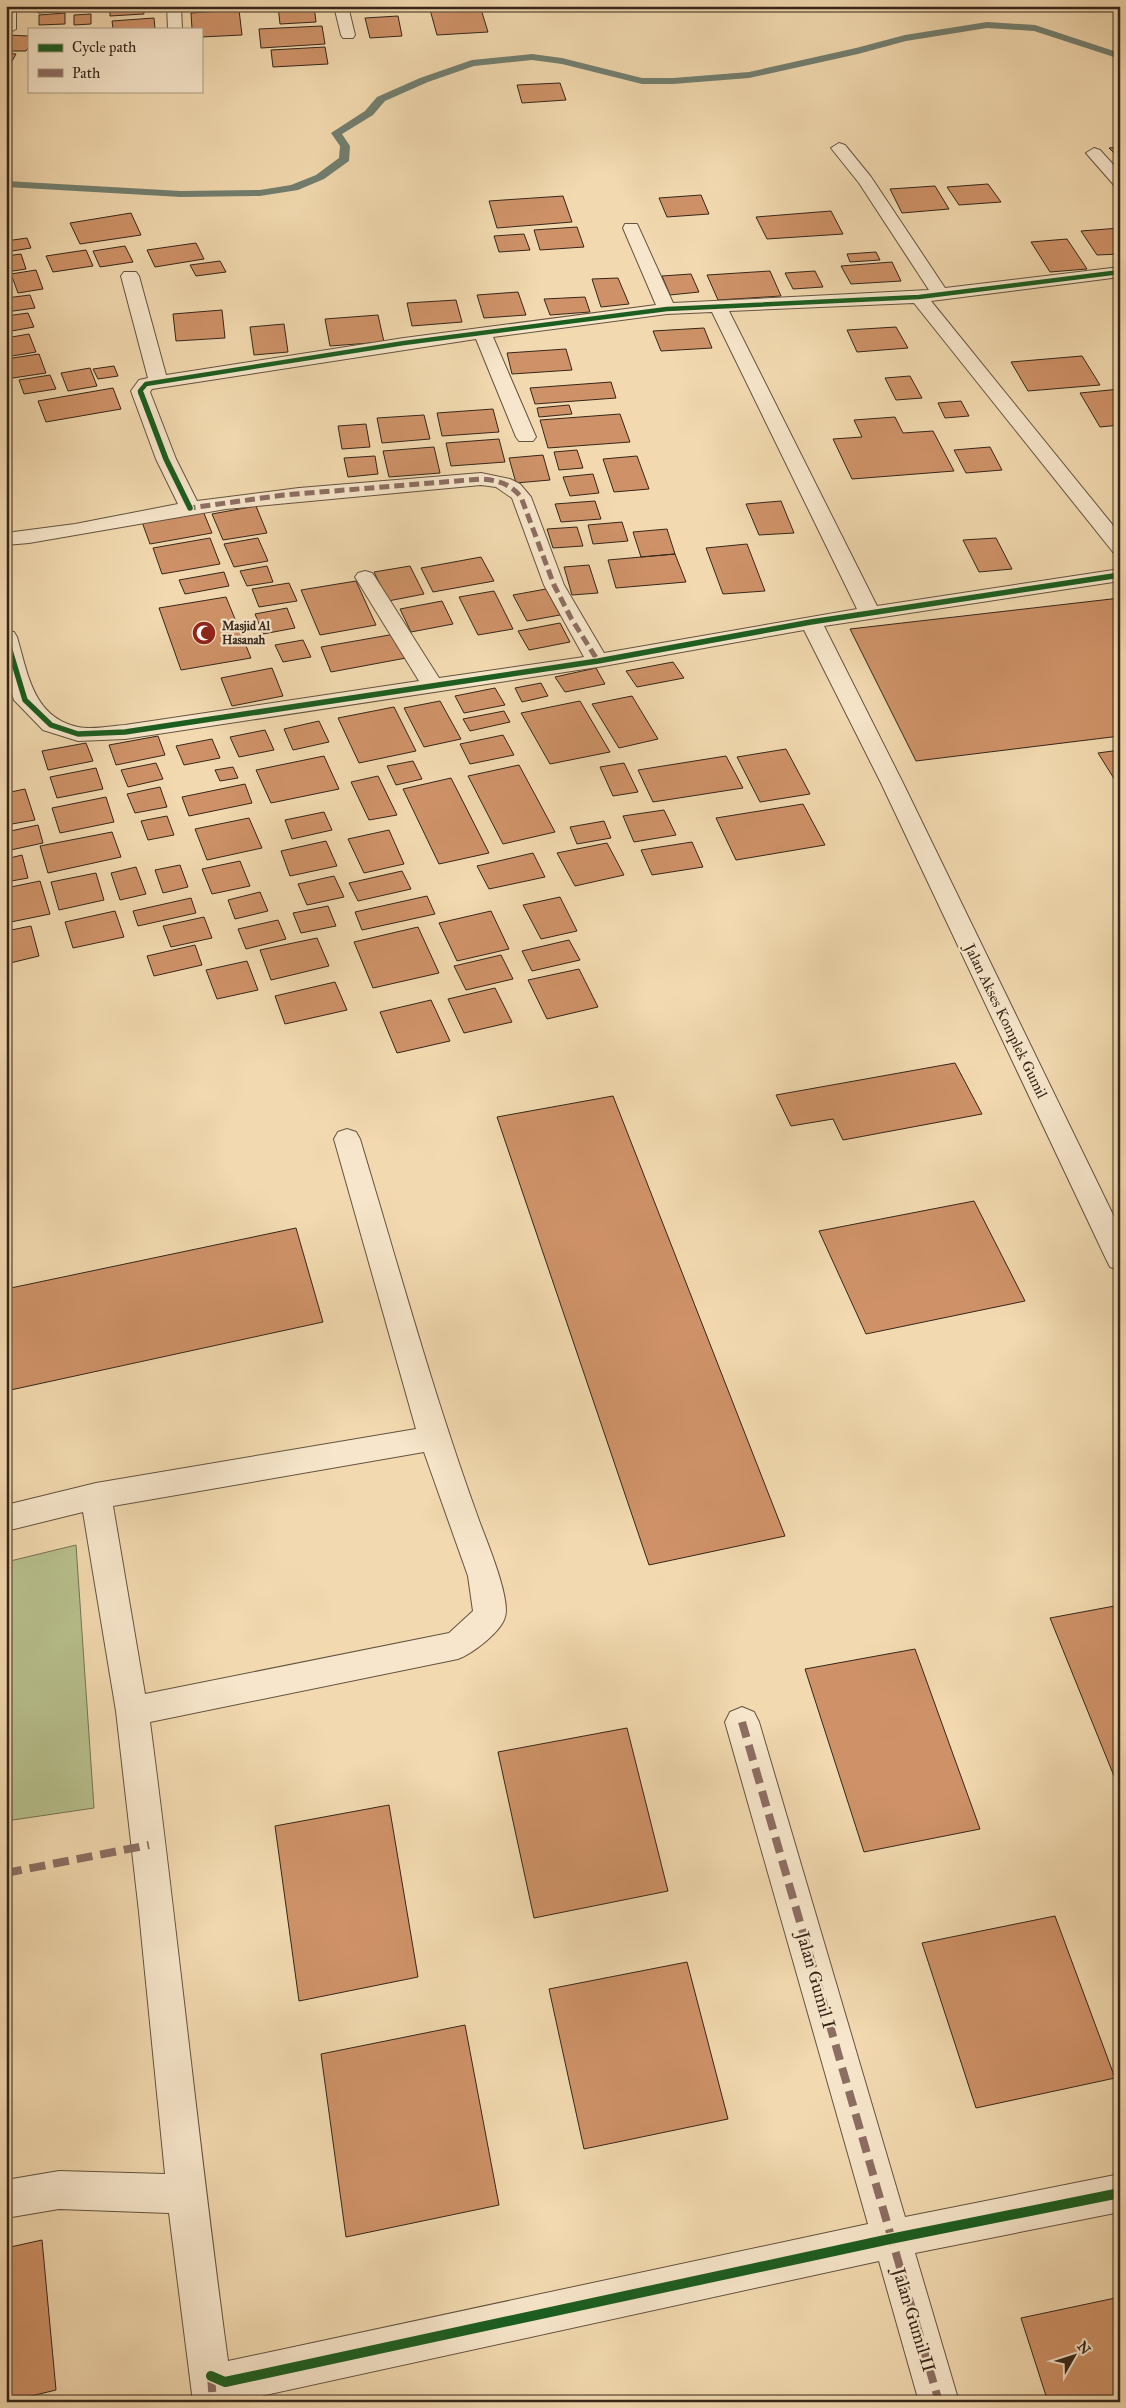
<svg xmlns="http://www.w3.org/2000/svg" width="1126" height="2408" viewBox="0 0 1126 2408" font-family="'IM FELL Great Primer',serif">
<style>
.green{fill:#b7c08d;stroke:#767354}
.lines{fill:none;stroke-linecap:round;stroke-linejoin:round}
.stream{fill:#727f70;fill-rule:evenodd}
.building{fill:#cf9268;stroke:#35261a}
.minor-casing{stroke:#64533f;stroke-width:2}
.minor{fill:#f7e6cb;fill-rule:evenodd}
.quiet-far1{stroke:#8d6e63;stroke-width:5;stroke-dasharray:10 5;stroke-linecap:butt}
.quiet{stroke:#8d6e63;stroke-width:8;stroke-dasharray:16 8;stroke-linecap:butt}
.cycleway-far2-casing{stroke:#f7e6cb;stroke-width:6}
.cycleway-far1-casing{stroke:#f7e6cb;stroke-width:8}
.cycleway-casing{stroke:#f7e6cb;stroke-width:13}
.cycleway-far2{stroke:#1b5e20;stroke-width:4.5}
.cycleway-far1{stroke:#1b5e20;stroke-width:5.5}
.cycleway{stroke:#1b5e20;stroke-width:10}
.labels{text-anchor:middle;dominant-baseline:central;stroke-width:4.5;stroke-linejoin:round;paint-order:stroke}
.far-poi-label{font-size:12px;font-weight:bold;fill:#35261a;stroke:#f7e6cb;text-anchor:start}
.street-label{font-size:15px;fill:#35261a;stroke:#f7e6cb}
.near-street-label{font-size:18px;fill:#35261a;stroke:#f7e6cb}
</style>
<rect width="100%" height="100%" fill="#f2d9af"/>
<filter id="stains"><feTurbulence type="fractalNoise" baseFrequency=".004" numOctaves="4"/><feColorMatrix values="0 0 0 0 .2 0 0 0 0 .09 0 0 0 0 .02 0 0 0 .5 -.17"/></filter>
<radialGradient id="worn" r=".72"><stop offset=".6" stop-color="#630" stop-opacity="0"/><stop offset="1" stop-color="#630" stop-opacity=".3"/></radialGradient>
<!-- green -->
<path class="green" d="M76,1545l18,263 -88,13v-259z"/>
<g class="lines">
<!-- stream -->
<path class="stream" d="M987,22l48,3 85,28v6l-86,-28 -47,-3 -81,13 -48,13 -109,24 -76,6h-31l-80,-20 -30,-4 -58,6 -46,16 -43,19 -12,14 -31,19 8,12 -1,15 -25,18 -26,11 -38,6 -79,1 -175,-10v-6l175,10 79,-1 31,-5 25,-10 23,-17 1,-12 -9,-13 34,-22 12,-14 43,-19 52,-18 60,-6 30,4 80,20h31l76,-6 107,-24 49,-13z"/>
</g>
<!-- building -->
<path class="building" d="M38,6h37v5l-37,2z
M110,6h33l1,8 -34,2z
M278,6h36l2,16 -36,2z
M364,6h37v3l-36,2z
M429,6h51l8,26 -51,3z
M565,6h39l1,2 -37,3z
M239,10l3,25 -41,2v-8h-9l-1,-16z
M65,13v11l-26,1v-10z
M91,14v10l-17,1v-10z
M398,16l4,20 -32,2 -5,-20z
M154,18l1,11h-42l-1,-8z
M322,26l3,18 -64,4 -2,-19z
M6,35l23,1v11l-3,4h-20z
M325,47l3,17 -55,3 -2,-17z
M6,53l10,1 -5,9h-5z
M560,83l6,17 -44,3 -5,-18z
M1120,147v12l-11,-11z
M988,184l13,18 -42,3 -12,-18z
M935,186l14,23 -47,4 -12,-24z
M701,195l8,19 -42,3 -8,-19z
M563,196l9,26 -75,6 -8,-27z
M831,211l12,23 -76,5 -11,-22z
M131,213l10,22 -61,9 -10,-21z
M577,227l7,20 -44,3 -6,-20z
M1120,228v26l-23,1 -16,-24z
M524,234l6,16 -31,2 -5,-16z
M27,238l4,10 -25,4v-11z
M1067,239l20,30 -37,3 -19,-30z
M196,243l8,16 -49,8 -8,-17z
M125,246l8,16 -33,5 -7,-16z
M86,250l7,16 -40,6 -7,-16z
M876,252l4,8 -30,2 -3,-8z
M21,254l5,15 -20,3v-16z
M220,261l6,11 -30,4 -6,-11z
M892,262l9,19 -50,3 -10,-18z
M36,270l7,19 -25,4 -7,-19z
M770,271l11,25 -63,4 -11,-25z
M815,271l8,16 -30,2 -8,-16z
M691,274l8,18 -29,3 -8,-19z
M618,278l11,26 -28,3 -9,-28z
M518,292l8,23 -42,3 -7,-23z
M30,295l5,13 -29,4v-14z
M585,297l5,15 -40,3 -6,-16z
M456,300l6,22 -50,4 -5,-23z
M222,310l3,28 -49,3 -3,-27z
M28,313l6,14 -28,5v-16z
M378,315l6,27 -54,4 -5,-27z
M284,324l4,28 -34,3 -4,-28z
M896,327l12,21 -51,4 -10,-22z
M704,328l8,20 -51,3 -8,-20z
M29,334l7,18 -30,5v-19z
M566,349l6,21 -60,4 -5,-21z
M39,354l7,19 -40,6v-20z
M1082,356l18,29 -72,6 -17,-29z
M114,366l4,10 -20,3 -5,-10z
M90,368l7,18 -29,5 -7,-18z
M50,375l6,14 -32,5 -5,-14z
M910,376l12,22 -26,2 -11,-22z
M611,382l5,16 -81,6 -5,-16z
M113,388l8,21 -75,13 -8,-21z
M1120,389v36l-20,2 -20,-34z
M961,401l8,15 -24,2 -7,-15z
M569,405l3,9 -33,3 -2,-9z
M493,409l6,23 -57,4 -5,-23z
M620,414l10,28 -82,6 -8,-28z
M424,415l6,24 -48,4 -5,-25z
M895,417l8,16 30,-2 21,40 -102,8 -19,-40 29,-2 -8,-17z
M366,424l4,23 -28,2 -4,-23z
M499,439l6,23 -54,4 -5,-23z
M434,447l6,26 -51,4 -6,-26z
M990,447l12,23 -36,3 -12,-23z
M577,450l6,18 -24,2 -5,-18z
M543,455l7,25 -34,3 -7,-25z
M375,456l3,18 -30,3 -4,-19z
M637,456l12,33 -35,3 -11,-33z
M593,474l6,19 -29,3 -7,-19z
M595,501l6,18 -40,3 -6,-18z
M781,501l13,32 -35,2 -13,-31z
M256,506l11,27 -44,7 -11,-26z
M203,511l9,22 -62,11 -8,-22z
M622,522l6,19 -35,3 -5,-19z
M577,527l6,19 -30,2 -6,-19z
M667,529l8,25 -34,3 -8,-25z
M210,538l10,26 -58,10 -9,-26z
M258,538l10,23 -34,6 -10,-23z
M996,538l16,31 -33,3 -16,-32z
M747,544l18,47 -42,3 -17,-46z
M675,554l11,28 -70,6 -8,-28z
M481,557l13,24 -61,11 -12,-24z
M589,565l9,28 -26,2 -8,-28z
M267,566l6,16 -26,4 -7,-15z
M410,566l14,28 -36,7 -14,-29z
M224,572l5,14 -44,8 -6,-14z
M356,581l20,44 -56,10 -19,-45z
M289,583l8,18 -38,6 -7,-18z
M546,589l14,26 -33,6 -14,-26z
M494,591l19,38 -35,6 -19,-38z
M226,597l25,61 -70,12 -22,-62z
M1120,598v138l-204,25 -66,-132z
M442,601l11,23 -42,8 -11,-23z
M287,608l8,20 -32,6 -8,-20z
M560,623l10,19 -41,8 -11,-19z
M395,634l11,24 -75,14 -10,-25z
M303,640l8,17 -28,5 -8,-17z
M673,662l11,16 -47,9 -11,-16z
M272,668l11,28 -51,10 -11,-28z
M596,668l9,16 -40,8 -10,-15z
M541,683l7,13 -26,6 -7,-14z
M495,688l10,17 -41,8 -9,-17z
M632,696l26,43 -39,9 -27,-44z
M440,701l21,38 -37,8 -20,-39z
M580,701l30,51 -60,12 -29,-51z
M394,707l22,44 -57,12 -21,-45z
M504,711l6,11 -40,9 -7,-12z
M319,721l10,21 -36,8 -9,-21z
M265,730l9,20 -35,7 -9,-20z
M503,735l11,20 -44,9 -10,-20z
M158,736l7,19 -49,10 -7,-20z
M212,739l8,19 -36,7 -8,-19z
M86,743l7,18 -45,9 -6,-19z
M786,749l24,45 -50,8 -23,-45z
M1120,750v38l-22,-35z
M324,756l15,33 -68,14 -15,-33z
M726,756l17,32 -90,14 -15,-32z
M413,761l9,18 -26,6 -9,-19z
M156,763l7,16 -35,8 -7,-17z
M624,763l14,29 -25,4 -13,-29z
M519,765l36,67 -52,12 -35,-68z
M233,767l5,11 -18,3 -5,-11z
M96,768l7,21 -46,9 -7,-21z
M378,776l19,39 -28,5 -18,-38z
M451,778l38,75 -50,11 -36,-75z
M245,784l7,19 -63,13 -7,-19z
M160,787l7,20 -32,6 -8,-19z
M25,789l10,31 -29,5v-32z
M106,797l8,25 -54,11 -8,-25z
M803,804l22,41 -89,15 -20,-42z
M664,810l12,25 -42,7 -11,-26z
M324,812l8,18 -40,9 -7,-19z
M167,816l7,19 -26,5 -7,-19z
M249,818l13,30 -55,12 -12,-31z
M604,821l7,17 -34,6 -7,-17z
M38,825l5,18 -37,8v-19z
M389,830l15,34 -40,9 -16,-34z
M112,832l9,25 -73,16 -8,-27z
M326,841l11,25 -47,10 -9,-25z
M692,842l11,25 -51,8 -11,-25z
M607,843l17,32 -49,11 -18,-33z
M533,853l12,24 -56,12 -12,-23z
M22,855l6,23 -22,4v-23z
M240,861l10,25 -38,8 -10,-25z
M180,865l8,22 -25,6 -8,-23z
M136,867l10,27 -26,6 -9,-27z
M402,871l9,18 -53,12 -9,-18z
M96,873l8,27 -45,10 -8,-28z
M334,876l10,21 -37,8 -9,-21z
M40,881l10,33 -44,9v-35z
M260,892l8,19 -33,8 -7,-19z
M427,896l8,18 -73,16 -7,-18z
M560,897l17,34 -36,8 -18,-34z
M191,898l5,15 -58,13 -5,-15z
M328,906l8,20 -35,7 -8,-20z
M115,911l9,26 -51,11 -8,-26z
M491,911l18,38 -52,12 -18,-38z
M204,917l8,21 -41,9 -8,-21z
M278,920l8,19 -40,10 -8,-20z
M31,926l8,30 -33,8v-33z
M418,927l21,46 -66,15 -19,-46z
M317,938l12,28 -58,14 -11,-30z
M569,940l11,20 -48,11 -10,-20z
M195,945l7,20 -48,11 -7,-20z
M501,955l12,24 -47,11 -12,-24z
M247,961l11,29 -41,9 -11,-29z
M579,969l19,38 -51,12 -19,-39z
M335,982l12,28 -62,14 -10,-28z
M495,988l17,34 -48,11 -16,-34z
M431,1000l19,41 -53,12 -17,-41z
M955,1063l27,51 -139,26 -10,-21 -42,7 -15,-31z
M613,1096l172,440 -136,29 -152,-448z
M974,1201l51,100 -159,33 -47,-103z
M296,1228l27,94 -317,69v-102z
M1120,1605v175l-4,1 -66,-163z
M915,1649l65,180 -116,23 -59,-183z
M627,1728l41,163 -134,27 -36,-166z
M389,1805l29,172 -119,24 -24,-175z
M1055,1916l60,162 -139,30 -54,-165z
M687,1962l41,157 -144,30 -35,-160z
M465,2025l34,180 -153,32 -25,-183z
M42,2240l14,150 -50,12v-154z
M1120,2297v105h-72l-27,-84z"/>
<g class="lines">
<!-- minor casing -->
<g class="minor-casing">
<path id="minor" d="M6,6h10v23l-7,4h-3z
M167,6h14l1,23h-14z
M334,6h14l7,29 -2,3h-10l-2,-3z
M839,143l6,2 26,32 74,111 175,-21v10l-189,24 189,233v20l-7,-2 -199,-249 -185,8 148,295 243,-37v12l-296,45 79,157 217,446v41l-10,-3 -4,-8 -225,-476 -77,-153 -206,37 -473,72 -47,2 -35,-11 -29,-30 -8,-26v-43l8,1 3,5c11,37 16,80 61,90 14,3 33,-1 47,-2l294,-44 -64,-104 3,-4 7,-2 7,2 3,4 64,101 145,-21 -40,-72 -32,-87 -16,-11 -15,-2 -255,24 -197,34 -23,2v-12l69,-9 103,-20 -22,-45 -25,-68 8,-11 9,-2 -27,-102 3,-4h12l3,4 27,99 238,-37 252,-33 -33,-77 2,-4h12l2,4 34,75 256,-13 -70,-107 -28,-35zM712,312l145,297 -253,44 -40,-68 -33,-88 -11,-13 -10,-5 -29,-6 -182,15 -102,13 -21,-42 -26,-67 2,-3 324,-50 40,98 3,4h14l3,-4 -43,-100 174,-23z
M1094,148l6,2 20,22v15l-6,-2 -28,-32z
M347,1129l9,3 4,7c39,129 74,258 120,384 7,19 31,76 25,94 -4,15 -33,37 -47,42l-308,63c28,213 49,427 78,639l640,-137 -143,-502 5,-10 12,-5 12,5 5,10 146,495 215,-43v38l-205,41 44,149h-40l-40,-141 -646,141h-40l-24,-189 -110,-4 -53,9v-38l53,-9 106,3 -26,-262 -23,-201 -33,-199 -77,19v-26l90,-22 320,-54 -82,-290 4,-7zM424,1452l44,124 5,35 -24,22 -304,61 -32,-188z"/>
</g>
<!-- minor -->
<use href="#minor" class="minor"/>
<!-- quiet-far1 -->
<path class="quiet-far1" d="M188,504l2,4 94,-13 197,-16c16,1 30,5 40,18l33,88 17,33 27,43"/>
<!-- quiet -->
<path class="quiet" d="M742,1722l197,680
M6,1873l143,-28
M211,2376l2,26"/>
<!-- cycleway-far2 casing -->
<g class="cycleway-far2-casing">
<path id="cycleway-far2" d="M141,394l-1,-3 6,-7 258,-41 263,-34 252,-12 201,-25"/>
</g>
<!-- cycleway-far1 casing -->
<g class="cycleway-far1-casing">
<path id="cycleway-far1" d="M141,393l25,66 24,49
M6,637l19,63 26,25 27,9 47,-2 473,-71 213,-39 309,-47"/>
</g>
<!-- cycleway casing -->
<g class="cycleway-casing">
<path id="cycleway" d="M211,2376l14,6 665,-143 230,-46"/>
</g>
<!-- cycleway-far2 -->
<use href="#cycleway-far2" class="cycleway-far2"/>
<!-- cycleway-far1 -->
<use href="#cycleway-far1" class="cycleway-far1"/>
<!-- cycleway -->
<use href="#cycleway" class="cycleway"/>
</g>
<!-- icons -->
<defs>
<g id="mosque-disc" transform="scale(1.25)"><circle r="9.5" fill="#8f2418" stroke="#f7e6cb"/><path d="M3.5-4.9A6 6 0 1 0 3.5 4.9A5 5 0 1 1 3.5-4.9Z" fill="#fff"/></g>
</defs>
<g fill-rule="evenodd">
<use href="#mosque-disc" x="204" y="633"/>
</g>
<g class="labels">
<!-- far-poi labels -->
<g class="far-poi-label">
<text x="222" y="626">Masjid Al<tspan x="222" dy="14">Hasanah</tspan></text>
</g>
<!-- street labels -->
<g class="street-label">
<text transform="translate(1006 1021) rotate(64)">Jalan Akses Komplek Gumil</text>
</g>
<!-- near-street labels -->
<g class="near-street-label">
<text transform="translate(816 1980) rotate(74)">Jalan Gumil I</text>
<text transform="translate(914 2320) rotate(73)">Jalan Gumil II</text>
</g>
</g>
<!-- margin -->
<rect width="1126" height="2408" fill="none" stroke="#f2d9af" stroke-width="25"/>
<rect x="8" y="8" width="1111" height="2393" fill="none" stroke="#35261a" stroke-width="2.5"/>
<rect x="12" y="12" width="1101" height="2383" fill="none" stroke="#35261a"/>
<!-- legend -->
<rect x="28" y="28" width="175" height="65" fill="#f7e6cb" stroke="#a99984"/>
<rect x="38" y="44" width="25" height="8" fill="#1b5e20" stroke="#a99984"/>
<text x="72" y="52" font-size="15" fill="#35261a">Cycle path</text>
<rect x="38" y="69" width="25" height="8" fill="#8d6e63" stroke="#a99984"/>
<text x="72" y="78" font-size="15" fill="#35261a">Path</text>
<!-- north arrow -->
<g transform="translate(1074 2356) rotate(51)" stroke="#f7e6cb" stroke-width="4" paint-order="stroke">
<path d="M0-4L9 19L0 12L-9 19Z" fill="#35261a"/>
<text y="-8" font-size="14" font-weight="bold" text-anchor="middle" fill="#35261a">N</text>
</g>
<rect width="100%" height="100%" filter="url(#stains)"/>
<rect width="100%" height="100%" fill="url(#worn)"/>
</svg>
